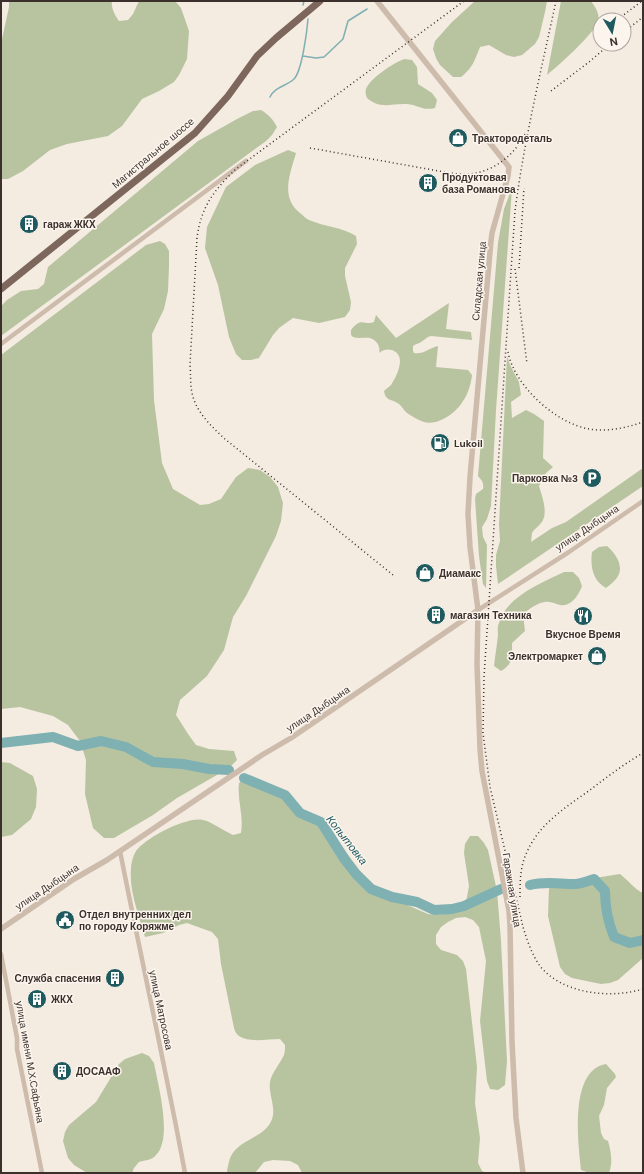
<svg xmlns="http://www.w3.org/2000/svg" width="644" height="1174" viewBox="0 0 644 1174" font-family="'DM Sans',sans-serif">
<style>
.green{fill:#b8c4a0}
.lines{fill:none;stroke-linecap:round;stroke-linejoin:round}
.stream{stroke:#7fb0b2;stroke-width:1.5}
.river{stroke:#7fb0b2;stroke-width:10}
.minor{stroke:#cdbbac;stroke-width:4.5}
.tertiary{stroke:#cdbbac;stroke-width:5.5}
.primary{stroke:#7d675c;stroke-width:7}
.rail{stroke:#3b302b;stroke-width:1.5;stroke-dasharray:1 3;stroke-linecap:butt}
.labels{text-anchor:middle;dominant-baseline:central;stroke-width:3;stroke-linejoin:round;paint-order:stroke}
.poi-label{font-size:10px;font-weight:bold;fill:#3b302b;stroke:#fbf5ee;text-anchor:start}
.street-label{font-size:10px;fill:#3b302b;stroke:#fbf5ee}
.water-label{font-size:11px;font-style:italic;fill:#1f5a5e;stroke:#fbf5ee}
</style>
<rect width="100%" height="100%" fill="#f4ebe1"/>
<!-- green -->
<path class="green" d="M9,1h103c-1,8 3,14 7,20l9,-1 5,-6 6,-13h36l6,7 8,23 -2,28 -8,16 -5,7 -15,9 -17,8 -20,27 -14,10 -41,8 -17,6 -27,21 -15,8h-7v-140h1l7,-32z
M475,1h72l-2,11 -6,25 -4,7 -13,11 -8,2 -8,-2 -17,-10 -9,2c-6,15 -7,20 -19,30h-8l-13,-12 -4,-7 -3,-9 2,-8 17,-19z
M561,1h30c4,6 9,12 7,20 -3,12 -40,45 -51,54z
M404,59l8,1 5,7 1,17 14,9 5,7 -2,8c-13,3 -16,-3 -28,-4 -16,-1 -26,6 -40,-6 -1,-3 -2,-6 -1,-9 4,-11 28,-26 38,-30z
M261,110c8,5 12,9 16,17l-5,8 -6,6 -265,195v-30l6,-6 14,-9 17,-2 6,-5 4,-17 150,-126 39,-22 16,-8z
M288,150l8,3c-6,21 -16,44 4,60 3,2 6,6 9,7 16,7 33,7 47,16l1,8 -12,24v8l6,26 -1,8 -5,7 -26,6 -26,-5 -14,10 -6,7 -14,23 -8,2h-9l-6,-6 -7,-17 -11,-52 -13,-37 2,-21 19,-40 29,-22z
M512,188l-16,222 -5,96 -4,13 -5,8 1,10 4,8 -1,43 -3,-4 -4,-28 -4,-57 1,-5 7,-5c1,-7 -1,-8 -5,-13l20,-233 6,-34z
M160,241l5,3 4,7v15l-1,25 -4,18 -12,25 2,66 8,63 11,26 27,16 9,-1 12,-5 15,-22 12,-9 12,2 10,7 8,10 5,16 -2,18 -5,15 -30,60 -13,21 -9,33 -17,26 -27,24 -4,15 12,19 8,11 13,4 25,2 3,9 -8,8 -52,30 -24,17 -39,23h-10l-11,-10 -8,-34 1,-34 -6,-19 -12,-16 -15,-9 -33,-9 -19,2v-354l145,-110z
M449,303l-3,26 25,3 1,8 -41,-4c-5,1 -6,4 -10,6 -3,2 -6,2 -8,4v5l1,2c9,2 15,-5 24,-7l-2,21 32,3 4,5c-1,9 -4,19 -9,26 -7,12 -25,25 -39,21 -6,-2 -12,-6 -17,-9 -3,-2 -5,-7 -8,-9 -8,-6 -13,-2 -15,-13 2,-2 5,-4 7,-6 4,-6 9,-16 9,-24 0,-11 -13,-15 -21,-8 2,-7 -3,-13 -9,-15 -5,-1 -11,1 -17,-1l-2,-2v-5c11,-14 13,-4 23,-8l2,-7 20,23z
M507,356l3,9 9,17 2,13 -10,7 1,16 14,-8 8,4 10,7 -1,37 10,9 -7,6 -7,13c3,10 10,28 2,37 -3,4 -7,6 -9,10l-1,9 21,-14 14,-6 77,-54v18l-145,98 -2,-18v-11l4,-14 -1,-16z
M607,546c8,7 17,19 11,30 -2,4 -8,9 -12,12 -13,-7 -16,-21 -14,-36l7,-5z
M564,572h9l6,6 3,8c-3,8 -10,21 -22,19 -5,-1 -9,-4 -15,-3 -8,1 -16,7 -22,12l2,17 -13,12c0,13 2,20 -11,28l-7,-5c1,-10 3,-21 4,-31 0,-4 -1,-8 1,-12 7,-26 42,-40 65,-51z
M1,762l9,1 23,13 4,13 -1,18 -5,12 -19,16 -11,2z
M246,778l8,1 52,32 27,23 27,37 29,28 16,5 23,10 7,1 17,-2 8,-4 6,-7 3,-16 -5,-33 1,-9 5,-8h8l6,7 4,7 9,41 4,50 6,120 -2,24 -7,5 -8,-1 -3,-8 -7,-60 6,-60 -7,-34 -6,-7 -8,-3 -9,1 -8,4 -7,5 -5,8v9l5,6 16,5 6,6 3,8 11,98 -2,36 5,35 -2,25 4,8 5,2h-185l-4,-8 -8,-4 -17,-1 -9,2 -9,11h-27l-1,-2c1,-5 2,-11 4,-15 7,-15 29,-18 38,-31 10,-14 -1,-29 1,-43 2,-10 10,-18 14,-27 1,-3 1,-7 1,-10l-5,-6c-13,0 -30,4 -41,-3 -3,-2 -4,-5 -5,-8l-13,-64 -3,-25 -6,-7 -25,-9 -8,2 -16,8 -18,4c-6,-22 -16,-45 -14,-68 0,-6 2,-13 5,-18 9,-13 51,-35 67,-31 7,1 23,12 30,15l8,-2c3,-17 -4,-33 -2,-50z
M620,874c8,6 14,15 23,19v65l-25,22 -8,3 -9,1 -29,-6 -7,-4 -5,-7 -12,-51 1,-28 3,-7h24z
M142,1053l7,3 5,7c4,22 19,75 2,92 -4,5 -10,5 -17,7l-5,6 -2,5h-45l-13,-8 -6,-7 -5,-17 2,-9 4,-7 27,-23 23,-38 6,-5z
M606,1064l9,10 1,3 -9,11 -3,17 -5,11 2,17 3,6 4,2c3,10 5,22 1,32h-19l-9,-3c-3,-27 -12,-100 25,-106z"/>
<g class="lines">
<!-- stream -->
<path class="stream" d="M303,5l1,-4
M303,56l13,2 8,-1 19,-18 5,-18 19,-12
M270,97c4,-10 17,-11 24,-18 8,-8 13,-48 14,-60"/>
<!-- river -->
<path class="river" d="M1,743l52,-6 25,9 23,-5 25,6 27,15 30,2 26,5 20,1
M244,778l41,17 15,18 21,9 24,38 11,14 15,15 21,8 25,5 17,8 18,-1 12,-3 37,-17
M530,885c16,-4 29,-1 45,-1 6,0 13,-3 19,-5l11,12c0,17 3,31 9,46l16,6 13,-3"/>
<!-- minor -->
<path class="minor" d="M1,344l245,-183
M478,610l91,-58 74,-51
M120,851c21,107 45,214 65,322
M1,954l16,84v11l25,124"/>
<!-- tertiary -->
<path class="tertiary" d="M377,1l132,166 -1,9 -16,57 -1,8 -21,236 -2,37 2,33 8,63 -1,54 3,85 2,22 27,140 1,15 2,116 4,76 7,55
M1,929l73,-50 33,-19 155,-105 29,-17 187,-128"/>
<!-- primary -->
<path class="primary" d="M1,289l194,-156 33,-37 29,-40 19,-18 44,-37"/>
<!-- rail -->
<path class="rail" d="M556,1c-15,70 -32,140 -41,210l-31,466 -1,56 7,54 33,140c4,13 9,28 17,39 22,28 71,33 103,23
M621,17l21,-16
M624,32l19,-15
M551,91l38,-29 21,-18
M310,148l140,25c9,1 17,2 26,0 21,-4 41,-21 50,-41
M519,268l5,-80
M515,269l12,95
M508,352c6,33 47,71 81,77 18,3 37,-1 54,-7
M393,575l-168,-136c-14,-13 -29,-27 -33,-46 -2,-9 -1,-18 -2,-28l7,-127c4,-31 17,-48 39,-69l228,-168
M520,897c0,-15 0,-31 7,-45 12,-28 39,-45 63,-62 17,-13 34,-26 53,-37"/>
</g>
<!-- icons -->
<defs>
<g id="shop-disc" transform="scale(1)"><circle r="9.5" fill="#1f5a5e" stroke="#fbf5ee"/><path d="M-5-2.5h2.3a2.7 3.5 0 0 1 5.4 0H5L5.5 6h-11ZM-1.5-2.5h3a1.5 2.3 0 0 0-3 0Z" fill="#fff"/></g>
<g id="building-disc" transform="scale(1)"><circle r="9.5" fill="#1f5a5e" stroke="#fbf5ee"/><path d="M-4-6H4V6H1V3H-1V6H-4ZM-2.5-4.3h1.7v1.8h-1.7ZM.8-4.3h1.7v1.8H.8ZM-2.5-1h1.7V.8h-1.7ZM.8-1h1.7V.8H.8Z" fill="#fff"/></g>
<g id="fuel-disc" transform="scale(1)"><circle r="9.5" fill="#1f5a5e" stroke="#fbf5ee"/><path d="M-5.5-6h7V0h2V4h1.3V-2.5L3-4.5l.8-.8L6-3V5H2.5V1h-1V6h-7ZM-4.2-4.7v3.2H.2V-4.7Z" fill="#fff"/></g>
<g id="parking-disc" transform="scale(1)"><circle r="9.5" fill="#1f5a5e" stroke="#fbf5ee"/><path d="M-3.5-5.5H1a3.5 3.5 0 0 1 0 7H-1V5.5H-3.5ZM-1-3.4V-.6H.8a1.4 1.4 0 0 0 0-2.8Z" fill="#fff"/></g>
<g id="restaurant-disc" transform="scale(1)"><circle r="9.5" fill="#1f5a5e" stroke="#fbf5ee"/><path d="M-5-6h1v4h1v-4h1v4h1v-4h1v5L-1.5 .5V6h-2V.5L-5-1ZM5-6V6H3V1.5H1.5Q1.5-4 5-6Z" fill="#fff"/></g>
<g id="civic-disc" transform="scale(1)"><circle r="9.5" fill="#1f5a5e" stroke="#fbf5ee"/><path d="M-.6-6.5H3V-4.5H.6V-3L4-1V1h2V6H-6V1h2V-1L-.6-3ZM-1.2 2.5V6h2.4V2.5Z" fill="#fff"/></g>
</defs>
<g fill-rule="evenodd">
<use href="#shop-disc" x="458" y="138"/>
<use href="#building-disc" x="428" y="183"/>
<use href="#building-disc" x="29" y="224"/>
<use href="#fuel-disc" x="440" y="443"/>
<use href="#parking-disc" x="592" y="478"/>
<use href="#shop-disc" x="425" y="573"/>
<use href="#building-disc" x="436" y="615"/>
<use href="#restaurant-disc" x="583" y="616"/>
<use href="#shop-disc" x="597" y="656"/>
<use href="#civic-disc" x="65" y="920"/>
<use href="#building-disc" x="115" y="978"/>
<use href="#building-disc" x="37" y="999"/>
<use href="#building-disc" x="62" y="1071"/>
</g>
<g class="labels">
<!-- poi labels -->
<g class="poi-label">
<text x="472" y="138">Трактородеталь</text>
<text x="442" y="177">Продуктовая<tspan x="442" dy="12">база Романова</tspan></text>
<text x="43" y="224">гараж ЖКХ</text>
<text x="454" y="443">Lukoil</text>
<text x="578" y="478" text-anchor="end">Парковка №3</text>
<text x="439" y="573">Диамакс</text>
<text x="450" y="615">магазин Техника</text>
<text x="583" y="634" text-anchor="middle">Вкусное Время</text>
<text x="583" y="656" text-anchor="end">Электромаркет</text>
<text x="79" y="914">Отдел внутренних дел<tspan x="79" dy="12">по городу Коряжме</tspan></text>
<text x="101" y="978" text-anchor="end">Служба спасения</text>
<text x="51" y="999">ЖКХ</text>
<text x="76" y="1071">ДОСААФ</text>
</g>
<!-- street labels -->
<g class="street-label">
<text transform="translate(153 153) rotate(-40)">Магистральное шоссе</text>
<text transform="translate(479 281) rotate(-85)">Складская улица</text>
<text transform="translate(587 528) rotate(-34)">улица Дыбцына</text>
<text transform="translate(318 709) rotate(-34)">улица Дыбцына</text>
<text transform="translate(47 887) rotate(-34)">улица Дыбцына</text>
<text transform="translate(512 890) rotate(81)">Гаражная улица</text>
<text transform="translate(161 1010) rotate(78)">улица Матросова</text>
<text transform="translate(30 1062) rotate(80)">улица имени М.Х.Сафьяна</text>
</g>
<!-- water labels -->
<g class="water-label">
<text transform="translate(347 840) rotate(52)">Копытовка</text>
</g>
</g>
<!-- border -->
<rect width="644" height="1174" fill="none" stroke="#3b302b" stroke-width="4"/>
<!-- north arrow -->
<g transform="translate(612 32) rotate(170)"><circle r="19" fill="#fbf5ee" stroke="#aea6a0"/>
<path d="M0-3L7 15L0 10L-7 15Z" fill="#1f5a5e"/>
<text y="-6" font-size="11" font-weight="bold" text-anchor="middle" fill="#3b302b">N</text>
</g>
</svg>
